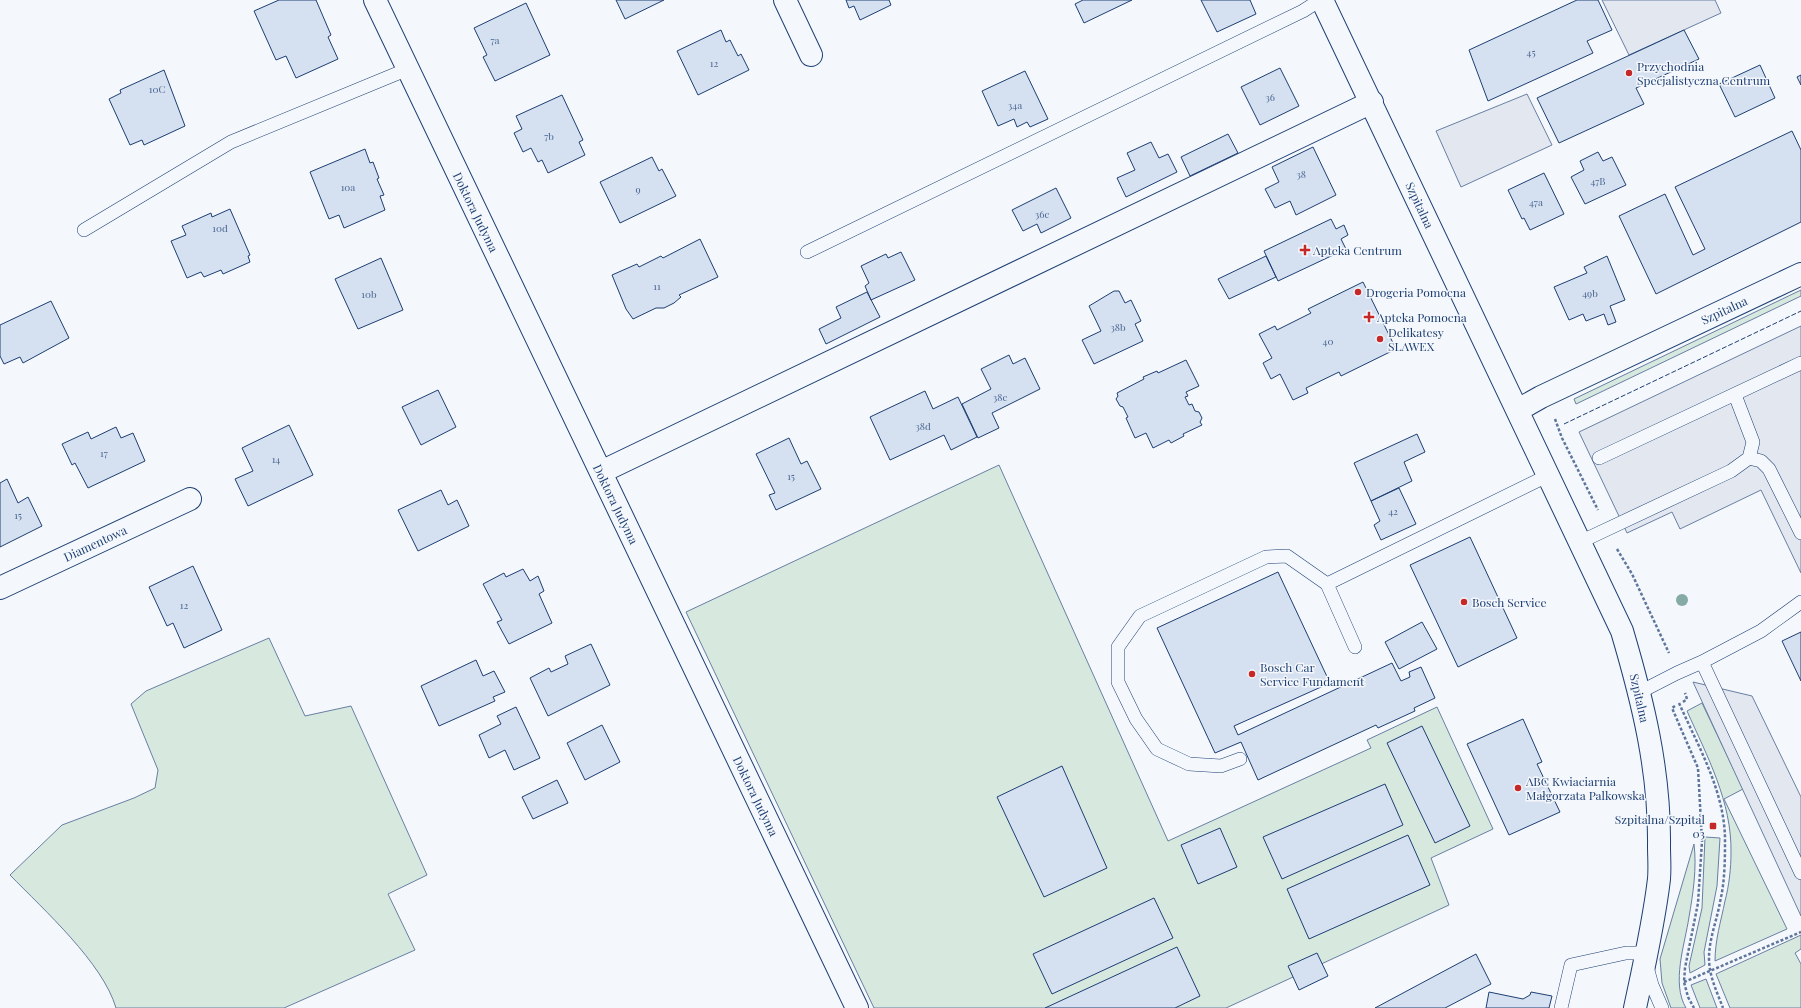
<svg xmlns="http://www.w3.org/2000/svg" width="1801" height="1008" viewBox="0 0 1801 1008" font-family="'Playfair Display',serif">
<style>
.green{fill:#d7e8df;stroke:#687fa3}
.parking{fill:#e3e8f0;stroke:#687fa3}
.building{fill:#d5e0f0;stroke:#1d3f73}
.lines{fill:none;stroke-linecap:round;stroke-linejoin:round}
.lane-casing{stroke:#1d3f73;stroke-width:14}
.street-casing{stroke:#1d3f73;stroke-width:24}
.secondary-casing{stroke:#1d3f73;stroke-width:24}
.path{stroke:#5e769c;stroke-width:2.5;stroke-dasharray:3 2;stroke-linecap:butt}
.lane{stroke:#f4f7fb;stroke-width:13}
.street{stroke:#f4f7fb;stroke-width:22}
.secondary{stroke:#f4f7fb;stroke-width:22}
.fence{stroke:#1d3f73;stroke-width:1;stroke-dasharray:5 2;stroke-linecap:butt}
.tree{fill:#86aba6}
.poi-dot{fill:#c62828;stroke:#f4f7fb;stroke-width:1.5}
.labels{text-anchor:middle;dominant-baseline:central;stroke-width:3;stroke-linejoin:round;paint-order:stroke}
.number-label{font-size:10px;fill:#4b6792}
.poi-label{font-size:12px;fill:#1d3f73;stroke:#f4f7fb;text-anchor:start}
.street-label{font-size:12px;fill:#1d3f73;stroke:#f4f7fb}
</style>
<rect width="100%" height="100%" fill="#f4f7fb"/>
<!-- green -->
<path class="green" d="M1801,290v6l-225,108 -2,-5z
M999,465l169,376 203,-93 -4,-8 70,-33 56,122 -62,29 18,47 -223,103h-352l-188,-396z
M269,638l36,78 46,-10 76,169 -39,19 27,56 -131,58h-168c-13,-45 -72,-98 -106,-133l52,-50 72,-27 21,-10 3,-18 -27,-66 15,-13z
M1702,703l41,86 -19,10 63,130 -72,32c0,-21 6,-40 10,-60 4,-15 6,-33 6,-48 1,-51 -24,-97 -44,-142z
M1705,837l15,1 -3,48 -13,66 1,13 -15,8 -1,-7 13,-58z
M1694,844c3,24 -1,50 -5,73 -4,27 -18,66 -3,91h-15l-9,-25 -2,-24z
M1801,935v14l-6,4 6,11v44h-71l-14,-34z
M1706,979l11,29h-17l-9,-23z"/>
<!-- parking -->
<path class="parking" d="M1602,0h113l6,13 -92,42z
M1527,94l25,51 -91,42 -25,-56z
M1801,326v247l-40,-83 -81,39 -8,-17 -45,21 -48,-101z
M1693,682l59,14 49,101v119z"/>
<!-- building -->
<path class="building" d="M279,0h37l15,35 -3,2 10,22 -42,19 -10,-22 -10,4 -22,-49z
M616,0h48l-39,19z
M846,0h43l2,5 -31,15 -6,-14 -5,2z
M1083,0h49l-48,23 -9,-19z
M1201,0h49l6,14 -39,18z
M1577,0h21l14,30 -25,11 6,12 -105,48 -19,-51z
M526,3l24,52 -55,26 -12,-24 4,-2 -13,-27z
M721,30l5,12 4,-2 8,16 3,-2 8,16 -51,25 -21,-44z
M1684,30l15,29 -63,29 8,16 -85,39 -22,-45z
M1760,65l15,33 -40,19 -16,-33z
M1280,68l19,38 -39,19 -19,-38z
M164,70l21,56 -41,19 -2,-5 -12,5 -21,-46 12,-6 -1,-3z
M1025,71l23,48 -18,8 -3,-5 -10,5 -3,-8 -16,7 -16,-35z
M1801,75v10l-4,-8z
M562,95l21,45 -4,2 6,13 -37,18 -6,-13 -4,2 -7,-14 -8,4 -9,-19 8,-4 -6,-13z
M1792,131l9,19v72l-145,72 -37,-78 46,-22 28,61 12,-6 -30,-62z
M1228,134l10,19 -48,23 -9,-19z
M1151,142l8,16 9,-4 9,18 -51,25 -9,-19 18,-8 -8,-17z
M1313,147l23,48 -40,20 -6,-14 -15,7 -10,-19 14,-7 -7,-15z
M365,149l5,14 3,-1 6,16 -2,1 7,16 -4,1 5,14 -41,18 -5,-13 -10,4 -19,-47z
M1598,152l5,9 9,-4 14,28 -41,19 -14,-27 13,-7 -4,-9z
M652,157l7,14 3,-2 14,27 -56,27 -20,-41z
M1544,173l20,41 -34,16 -6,-12 -2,1 -14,-29z
M1056,188l15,30 -30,15 -4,-9 -14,7 -11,-21z
M230,209l20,46 -2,1 2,6 -27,12 -2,-4 -17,7 -3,-5 -14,6 -16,-37 15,-6 -4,-9 29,-13 1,4z
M1331,219l5,10 8,-4 4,10 -7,4 5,10 -68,32 -14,-30z
M700,239l18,38 -39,18 2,2 -7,6 -10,5h-8l-23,11 -7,-10 -14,-34 25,-11 2,3 22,-11 2,2z
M901,252l14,28 -44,20 -6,-14 4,-3 -8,-17 25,-12 2,4z
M1266,256l10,21 -47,22 -11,-20z
M1607,256l18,44 -15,6 6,16 -8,3 -4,-11 -18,7 -3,-7 -14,6 -15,-33 33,-14 -3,-6z
M381,258l22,52 -45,19 -23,-50z
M1363,282l33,67 -55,27 -2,-4 -33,16 2,5 -15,7 -13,-26 -9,5 -8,-16 9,-5 -13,-24 16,-8 2,4 34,-17 -3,-4z
M1114,291h5l6,12 6,-3 10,21 -6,3 8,17 -49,23 -12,-24 19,-9 -12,-25z
M867,292l13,25 -54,27 -7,-15 22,-11 -5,-11z
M51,301l18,37 -46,25 -3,-6 -16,7 -4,-8v-31z
M1009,355l4,9 12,-6 15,31 -48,24 7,15 -21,10 -16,-34 29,-15 -10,-20z
M1186,360l13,26 -13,6 2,4 -3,1 4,8 3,-1 3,7 4,1 3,6 -2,4 2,3 -19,9 1,2 -13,7 -2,-3 -16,8 -7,-15 -11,5 -9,-20 2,-1 -5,-10 -3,-1 -4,-7 2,-3 -1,-3 27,-14 -1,-2 14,-6 1,2z
M438,390l18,37 -35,18 -19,-38z
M925,391l8,18 25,-12 19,40 -26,13 -7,-15 -54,25 -20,-43z
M289,425l24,50 -65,31 -13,-27 18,-8 -11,-23z
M116,427l5,11 12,-5 12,28 -57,27 -13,-25 -3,2 -10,-21 26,-12 3,7z
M1417,434l8,18 -21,10 8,19 -41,20 -17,-38z
M789,438l12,26 6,-3 14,28 -45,21 -7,-15 6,-2 -19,-39z
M7,479l11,24 10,-6 14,29 -42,21v-64z
M1399,488l17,36 -35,16 -7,-15 6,-4 -9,-20z
M441,490l7,15 9,-5 12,26 -51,25 -20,-41z
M1470,537l47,101 -59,29 -48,-102z
M193,566l29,64 -38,18 -11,-25 -6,3 -18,-39z
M523,569l7,12 8,-5 6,15 -5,3 13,29 -43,21 -12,-22 5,-2 -19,-36 21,-11 2,4z
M1278,572l52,111 -96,43 4,9 154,-72 9,18 9,-4 -1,-5 12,-5 14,31 -21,10 1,3 -37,17 -2,-3 -118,55 -17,-38 -26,11 -58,-125z
M1422,622l15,27 -38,20 -14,-27z
M1801,632v49l-19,-40z
M591,644l19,41 -62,31 -18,-38 19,-10 2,4 17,-8 -3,-8z
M476,660l7,16 11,-5 11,21 -12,5 2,4 -56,25 -18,-40z
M516,707l24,51 -26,12 -9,-20 -16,8 -10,-23 22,-11 -4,-8z
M1523,719l19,43 -5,2 23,48 -51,23 -42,-91z
M602,725l18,37 -35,18 -18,-37z
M1422,726l48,100 -35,17 -48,-100z
M1062,766l45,102 -63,29 -47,-100z
M557,780l11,23 -35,16 -11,-22z
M1385,784l18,41 -121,54 -19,-42z
M1220,828l17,39 -39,17 -17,-39z
M1408,835l22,50 -121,54 -22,-50z
M1154,898l19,40 -121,56 -19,-40z
M1177,947l23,49 -25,12h-130z
M1317,953l11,23 -29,14 -11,-24z
M1476,954l15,30 -46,24h-70z
M1489,992l34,7 7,-4 1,-3 21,4 -3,12h-63z"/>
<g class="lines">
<!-- lane casing -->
<g class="lane-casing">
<path id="lane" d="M84,230l147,-88 177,-73
M807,252l496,-241 17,-11
M1599,458l202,-95
M1749,458l12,3 8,8 32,64
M1580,542l151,-71 18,-13 4,-16 -18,-47
M1355,647l-28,-63 222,-109
M1702,662l59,-31 40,-29
M1640,692l37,-19 25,-11 99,211
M1240,759l-19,7 -32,-2 -32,-15 -21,-30 -18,-37v-35l22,-31 126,-59 21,-1 40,28
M1647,967l5,18 10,23
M1561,1008l10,-43 55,-12h20"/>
</g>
<!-- street casing -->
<g class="street-casing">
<path id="street" d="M375,0l482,1008
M785,0l26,55
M1518,410l23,-13 260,-123
M601,472l771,-370
M0,588l190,-89"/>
</g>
<!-- secondary casing -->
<g class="secondary-casing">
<path id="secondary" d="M1322,0l300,631c21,71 38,140 37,215 0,11 1,22 0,33 -5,43 -15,87 -24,129"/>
</g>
<!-- path -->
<path class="path" d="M1555,419l7,19 36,72
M1617,549l15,25 37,79
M1683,702l4,-3 -2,-6
M1679,703c19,43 45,87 46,135 0,21 0,43 -5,64 -3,18 -11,37 -11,56 0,18 8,34 14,50
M1675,706l-3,2 26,60 4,73 -4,62 -13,65 -1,14 4,15 6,11
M1684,982l117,-50"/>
<!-- lane -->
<use href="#lane" class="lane"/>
<!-- street -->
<use href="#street" class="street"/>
<!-- secondary -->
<use href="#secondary" class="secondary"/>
<!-- fence -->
<path class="fence" d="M1564,424l237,-113"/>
</g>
<!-- trees -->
<circle class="tree" cx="1682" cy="600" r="6"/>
<!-- markers -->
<g class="poi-dot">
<circle cx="1629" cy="73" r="4"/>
<path d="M1303 244h4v4h4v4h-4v4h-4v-4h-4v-4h4z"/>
<circle cx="1358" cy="292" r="4"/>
<path d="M1367 311h4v4h4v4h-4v4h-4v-4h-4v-4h4z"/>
<circle cx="1380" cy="339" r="4"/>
<circle cx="1464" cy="602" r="4"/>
<circle cx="1252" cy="674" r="4"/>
<circle cx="1518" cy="788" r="4"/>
<rect x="1709" y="822" width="8" height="8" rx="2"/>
</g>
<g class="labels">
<!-- number labels -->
<g class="number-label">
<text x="495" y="40">7a</text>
<text x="1531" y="52">45</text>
<text x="714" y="63">12</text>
<text x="157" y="89">10C</text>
<text x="1270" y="97">36</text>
<text x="1015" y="105">34a</text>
<text x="549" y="136">7b</text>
<text x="1301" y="174">38</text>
<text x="1598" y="181">47B</text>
<text x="348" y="187">10a</text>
<text x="638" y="189">9</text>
<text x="1536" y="202">47a</text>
<text x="1042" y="214">36c</text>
<text x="220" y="228">10d</text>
<text x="657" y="286">11</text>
<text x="1590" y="293">49b</text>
<text x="369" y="294">10b</text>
<text x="1118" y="327">38b</text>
<text x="1328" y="341">40</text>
<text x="1000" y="397">38c</text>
<text x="923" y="426">38d</text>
<text x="104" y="453">17</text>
<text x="276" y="459">14</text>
<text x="791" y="476">15</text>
<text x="1393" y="511">42</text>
<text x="18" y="515">15</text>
<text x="184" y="605">12</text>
</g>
<!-- poi labels -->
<g class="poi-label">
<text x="1637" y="66">Przychodnia<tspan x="1637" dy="14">Specjalistyczna Centrum</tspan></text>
<text x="1313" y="250">Apteka Centrum</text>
<text x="1366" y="292">Drogeria Pomocna</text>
<text x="1377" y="317">Apteka Pomocna</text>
<text x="1388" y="332">Delikatesy<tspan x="1388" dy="14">SLAWEX</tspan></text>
<text x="1472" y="602">Bosch Service</text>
<text x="1260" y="667">Bosch Car<tspan x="1260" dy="14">Service Fundament</tspan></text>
<text x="1526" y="781">ABC Kwiaciarnia<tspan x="1526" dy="14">Małgorzata Palkowska</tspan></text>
<text x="1705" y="819" text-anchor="end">Szpitalna/Szpital<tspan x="1705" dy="14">03</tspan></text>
</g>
<!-- street labels -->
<g class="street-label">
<text transform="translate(1420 205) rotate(65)">Szpitalna</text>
<text transform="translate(476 212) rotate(64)">Doktora Judyma</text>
<text transform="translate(1724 310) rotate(-25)">Szpitalna</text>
<text transform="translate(616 504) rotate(64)">Doktora Judyma</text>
<text transform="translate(95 543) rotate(-25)">Diamentowa</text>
<text transform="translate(1640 698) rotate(77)">Szpitalna</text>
<text transform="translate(756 796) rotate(64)">Doktora Judyma</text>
</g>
</g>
</svg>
